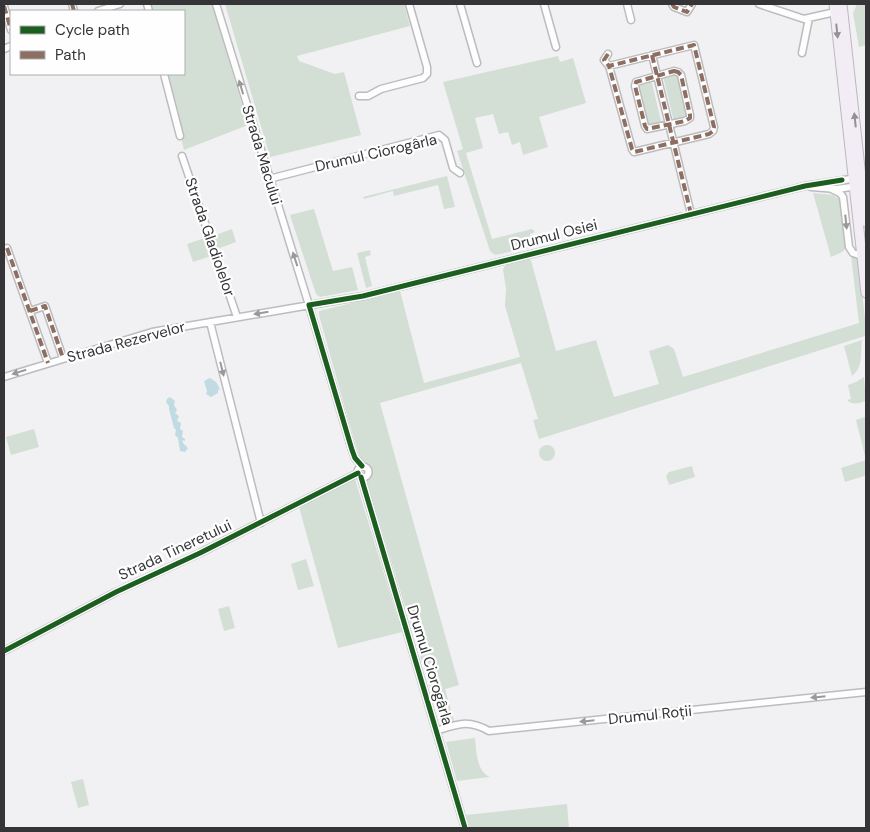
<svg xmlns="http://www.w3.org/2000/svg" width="870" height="832" viewBox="0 0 870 832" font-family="'DM Sans',sans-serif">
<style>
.green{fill:#d3ded5}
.water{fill:#c0dbe2}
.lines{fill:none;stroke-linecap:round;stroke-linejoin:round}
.minor-casing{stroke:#bcbcbe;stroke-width:9}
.major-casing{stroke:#bfb5c3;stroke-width:11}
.minor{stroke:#fdfdfd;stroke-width:6}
.major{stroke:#f2ecf4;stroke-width:9}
.quiet{stroke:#8d6e63;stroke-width:4;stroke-dasharray:8 4;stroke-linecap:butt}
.cycleway-casing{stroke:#fefeff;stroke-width:8}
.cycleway{stroke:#1b5e20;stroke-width:5}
.oneway{fill:#949096}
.oneway2{fill:#99999a}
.labels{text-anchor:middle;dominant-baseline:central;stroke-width:4.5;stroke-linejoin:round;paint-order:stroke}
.street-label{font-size:15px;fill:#353537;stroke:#fefeff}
</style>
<rect width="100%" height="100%" fill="#f1f1f4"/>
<!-- green -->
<path class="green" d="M149,4h63l36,121 -64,25 -18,-76h18v-63h-33z
M225,4h179l6,22 -113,30 2,5 36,13 9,-2 17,63 -91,22z
M857,4h9v41l-7,2 -6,-34z
M558,56l2,6 13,-4 13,45 -47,14 9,30 -25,8 -3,-13 -8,3 -4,-13 -9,2 -6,-20 -18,4 8,30 -17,5 26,86 40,-10 3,3 -5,2 1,4 5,-2 3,10 -44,9 -5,-4 -33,-100 6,-2 -20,-67z
M675,74l2,1 10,40 -1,3 -12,4 -11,-46z
M651,79l11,46 -11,2 -4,-2 -9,-40 1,-2z
M447,176l8,31 -11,2 -6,-24 -44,11 -1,-5 -29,8 -1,-2z
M813,193l20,2 8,5 6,46c-3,7 -10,8 -16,11z
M314,209l19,62 19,-4 6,23 -38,7 -4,-3 -26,-79z
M232,229l4,13 -19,7 -4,-13z
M208,237l6,18 -21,7 -6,-18z
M370,250l1,5 -6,2 7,29 -6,2 -9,-35z
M851,256l5,1 3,4 7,68 -1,7 -326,103 -6,-19 5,-1 -17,-56 -141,40 79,282 -14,4 10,35 -13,4 -94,-309 -29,-104v-4l81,-20 24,92 96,-26 -15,-51 1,-17 -3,-20 4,-6 23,-6 26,94 40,-11 18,57 45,-13 -10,-33 19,-6 6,4 9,28 176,-54z
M862,340c-2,14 2,26 -10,36l-8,-30z
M864,377l2,24c-7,2 -13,5 -19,-1l4,-1 -3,-14 8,-3z
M864,417l2,1v42l-10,-40z
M34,429l5,18 -28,8 -5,-18z
M539 453a8 8 0 1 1 16 0a8 8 0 1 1-16 0Z
M866,460v14l-2,2 -19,6 -4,-14z
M692,466l3,11 -26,8 -3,-9 3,-4z
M355,479l47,153 -64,16 -39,-141z
M306,559l8,27 -16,4 -7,-26z
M229,606l6,22 -11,3 -6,-22z
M475,738c1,13 2,34 15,39l-33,4 -11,-39z
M83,779l6,26 -11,3 -7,-26z
M567,804l2,24h-99l-4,-13z"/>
<!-- water -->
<path class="water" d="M210,378l6,4 4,7 -2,1v3l-7,4 -5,-3 1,-3 -3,-10z
M170,397l5,4 -1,4 3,5 -2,3 4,3 -2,5 4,2 -1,6 3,2 -1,6 3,2v2l-3,-1 1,3 5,5 -3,4 -5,-1 -2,-13 -3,-3 1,-5 -2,-2 -5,-19v-3l-3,-4 1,-3z"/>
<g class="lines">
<!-- minor casing -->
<g class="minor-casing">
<path id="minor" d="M72,4l2,7
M147,4l2,7
M216,4l92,298 44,148 3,8 7,8
M460,4l17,59
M544,4l12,43
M627,4l4,16
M672,4l2,3 13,5 5,-8
M759,4l45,15 31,-7
M4,6l7,24
M98,11l22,-7
M4,49l7,-3
M802,53l7,-35
M608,54l-4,6 5,6 85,-21 20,82 -1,4 -4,3 -75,18 -2,-3 -23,-83
M652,55l39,159
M674,71l4,1 3,3 9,40v3l-5,3 -38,8 -2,-3 -10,-40 1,-4z
M164,74l16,62
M359,96h9l13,-7 42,-11 4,-4v-7l-18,-63
M182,156l55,161
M269,179l170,-44 6,5 8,28 7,5
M811,187l26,2 21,-3
M829,188l11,5 3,4 6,50 4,6 9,3
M7,248l41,115
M30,311l15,-5 18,52
M210,322l51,201
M4,377l148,-45 211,-36 442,-110 52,-8
M357.5 472a5.5 5.5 0 1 1 11 0a5.5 5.5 0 1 1-11 0Z
M361,477l104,351
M4,651l112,-59 84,-39 158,-80
M436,731c22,-7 32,-12 53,0l377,-39"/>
</g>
<!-- major casing -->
<g class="major-casing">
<path id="major" d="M834,4l32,289
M842,4l24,218"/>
</g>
<!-- minor -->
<use href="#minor" class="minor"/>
<!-- major -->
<use href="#major" class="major"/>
<!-- quiet -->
<path class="quiet" d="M72,4l2,7
M672,4l2,3 13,5 5,-8
M4,6l7,24
M608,54l-4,6 5,6 85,-21 20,82 -1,4 -4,3 -75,18 -2,-3 -23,-83
M652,55l39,159
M674,71l4,1 3,3 9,40v3l-5,3 -38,8 -2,-3 -10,-40 1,-4z
M7,248l41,115
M30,311l15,-5 18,52"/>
<!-- cycleway casing -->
<g class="cycleway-casing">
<path id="cycleway" d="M362,466l-7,-8 -3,-8 -43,-145 54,-9 442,-110 37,-6
M361,477l104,351
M4,651l112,-59 84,-39 158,-80"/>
</g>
<!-- cycleway -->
<use href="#cycleway" class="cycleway"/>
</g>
<!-- one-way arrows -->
<defs><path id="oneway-solid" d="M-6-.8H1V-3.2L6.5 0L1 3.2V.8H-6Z" transform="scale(1.25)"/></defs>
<g class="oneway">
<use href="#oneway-solid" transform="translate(837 31) rotate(84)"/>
<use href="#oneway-solid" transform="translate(855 120) rotate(-96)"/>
</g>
<g class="oneway2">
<use href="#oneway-solid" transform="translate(241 87) rotate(-107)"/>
<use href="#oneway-solid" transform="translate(846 222) rotate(84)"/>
<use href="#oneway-solid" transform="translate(295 259) rotate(-108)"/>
<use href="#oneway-solid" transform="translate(261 313) rotate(171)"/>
<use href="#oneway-solid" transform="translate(222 369) rotate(76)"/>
<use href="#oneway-solid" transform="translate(19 372) rotate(163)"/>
<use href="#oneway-solid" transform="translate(818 697) rotate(174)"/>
<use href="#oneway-solid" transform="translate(587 721) rotate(174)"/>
</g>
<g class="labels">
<!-- street labels -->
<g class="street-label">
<text transform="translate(376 153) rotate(-13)">Drumul Ciorogârla</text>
<text transform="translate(262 155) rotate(73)">Strada Macului</text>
<text transform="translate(554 235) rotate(-14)">Drumul Osiei</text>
<text transform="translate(210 237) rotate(71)">Strada Gladiolelor</text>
<text transform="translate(126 342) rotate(-15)">Strada Rezervelor</text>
<text transform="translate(175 550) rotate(-25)">Strada Tineretului</text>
<text transform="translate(430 665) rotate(73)">Drumul Ciorogârla</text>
<text transform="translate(650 715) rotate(-6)">Drumul Roții</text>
</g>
</g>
<!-- border -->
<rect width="870" height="832" fill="none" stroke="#353537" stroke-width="10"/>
<!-- legend -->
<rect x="10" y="10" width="175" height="65" fill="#fefeff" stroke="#aeaeaf"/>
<rect x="20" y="26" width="25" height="8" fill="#1b5e20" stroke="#aeaeaf"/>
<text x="55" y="35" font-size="15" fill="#353537">Cycle path</text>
<rect x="20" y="51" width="25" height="8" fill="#8d6e63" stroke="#aeaeaf"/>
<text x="55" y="60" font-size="15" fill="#353537">Path</text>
</svg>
